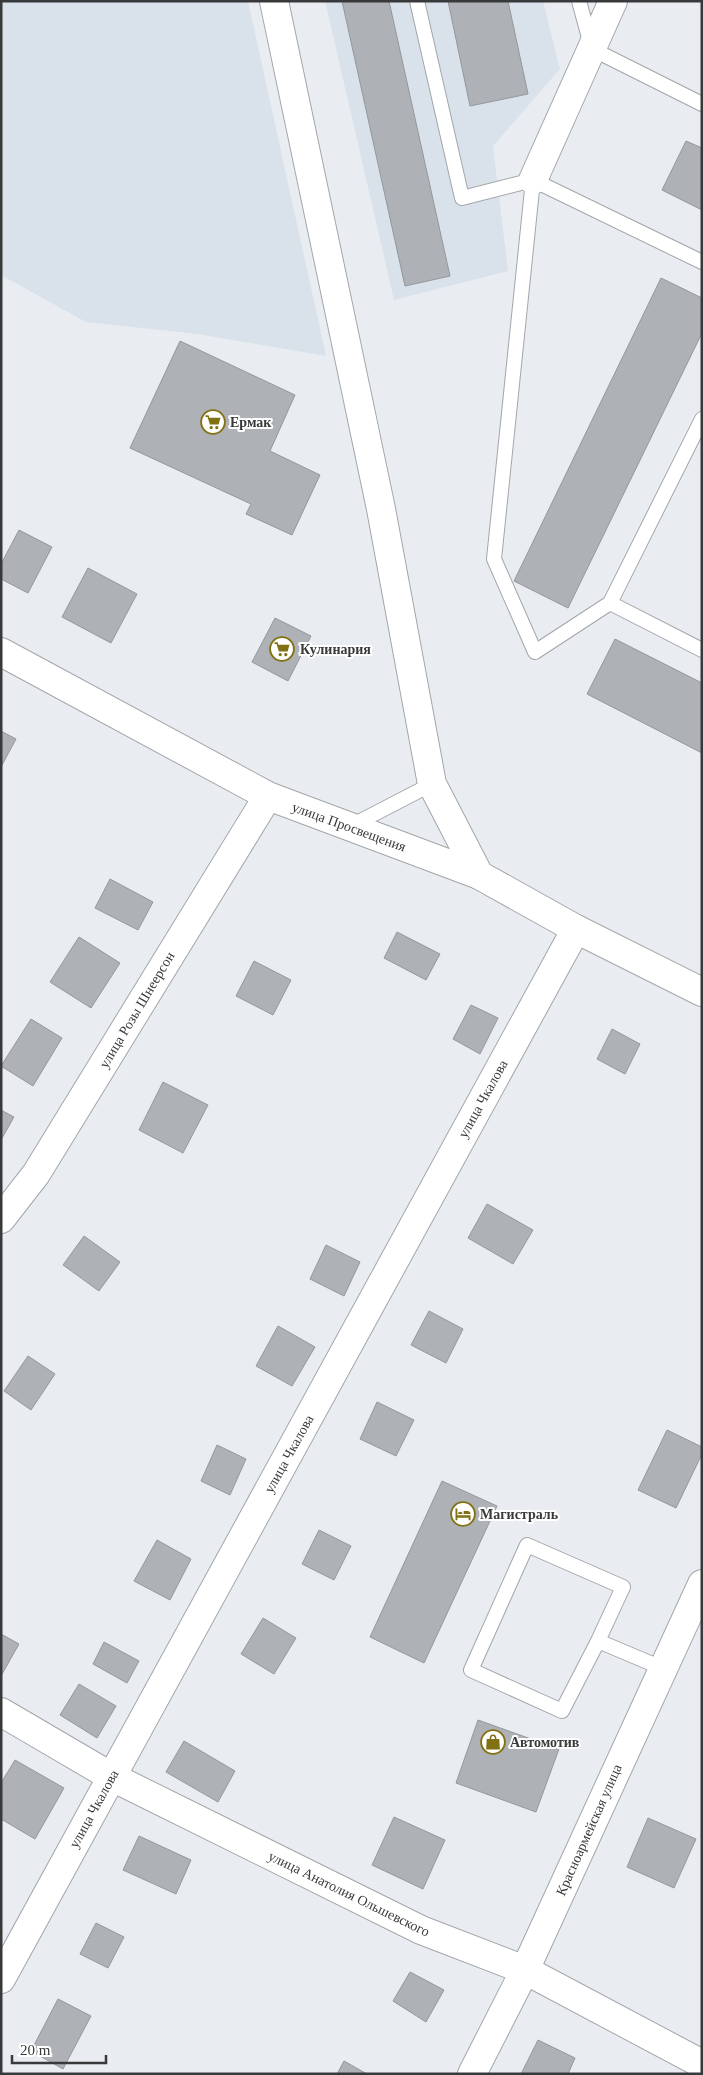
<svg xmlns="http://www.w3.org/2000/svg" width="703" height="2075" viewBox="0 0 703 2075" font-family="'Times New Roman',serif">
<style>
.built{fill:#d9e2eb}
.building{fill:#aeb2b6;stroke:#94979b}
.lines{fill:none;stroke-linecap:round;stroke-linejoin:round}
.lane-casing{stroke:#a2a6aa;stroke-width:16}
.street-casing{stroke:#a2a6aa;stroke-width:30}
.secondary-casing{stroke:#a2a6aa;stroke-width:30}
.highway-casing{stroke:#a2a6aa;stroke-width:30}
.lane{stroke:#fff;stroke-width:14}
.street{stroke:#fff;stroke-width:28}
.secondary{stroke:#fff;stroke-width:28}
.highway{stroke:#fff;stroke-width:28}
.labels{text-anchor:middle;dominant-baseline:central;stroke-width:4;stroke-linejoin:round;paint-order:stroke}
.poi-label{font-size:14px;font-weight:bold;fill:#38393b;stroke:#fff;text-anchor:start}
.street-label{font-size:14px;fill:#38393b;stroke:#fff}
</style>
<rect width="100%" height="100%" fill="#e9edf1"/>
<!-- built -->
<path class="built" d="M1,1h247l78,355 -129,-22 -111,-12 -85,-47z
M325,1h218l17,68 -67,77 15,125 -114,29z"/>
<!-- building -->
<path class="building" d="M342,1h47l61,275 -45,10z
M448,1h60l20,93 -58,12z
M686,141l16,7v62l-40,-20z
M661,278l41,20v35l-134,275 -54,-27z
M180,341l115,54 -25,56 50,24 -28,60 -46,-21 5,-10 -121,-56z
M19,530l33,17 -24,46 -27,-14v-15z
M88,568l49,26 -26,49 -49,-26z
M275,618l36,18 -23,45 -36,-19z
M615,639l87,44v70l-115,-59z
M1,731l15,8 -15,28z
M110,879l43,23 -15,28 -43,-22z
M397,932l43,22 -14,26 -42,-22z
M79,937l41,26 -29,45 -41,-26z
M254,961l37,19 -18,35 -37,-19z
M471,1005l27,13 -18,36 -27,-15z
M31,1019l31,19 -29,48 -32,-20z
M612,1029l28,15 -15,30 -28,-15z
M163,1082l45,23 -25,48 -44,-23z
M1,1110l13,7 -13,23z
M487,1204l46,26 -20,34 -45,-26z
M84,1236l36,26 -21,29 -36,-26z
M326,1245l34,17 -16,34 -34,-17z
M429,1311l34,18 -17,34 -35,-18z
M278,1326l37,21 -23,39 -36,-20z
M28,1356l27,18 -24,36 -27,-19z
M377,1402l37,18 -18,36 -36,-17z
M667,1430l35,17v7l-26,54 -38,-18z
M217,1445l29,14 -16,36 -29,-14z
M442,1481l55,25 -73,157 -54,-26z
M319,1530l32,16 -17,34 -32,-16z
M157,1540l34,19 -21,41 -36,-19z
M263,1618l33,20 -22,36 -33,-20z
M1,1634l18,10 -18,32z
M104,1642l35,19 -12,22 -34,-19z
M79,1684l37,22 -19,32 -37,-23z
M478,1720l81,29 -23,63 -80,-29z
M184,1741l51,30 -17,31 -52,-30z
M15,1760l49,28 -29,51 -34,-20v-36z
M394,1817l51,23 -22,49 -51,-24z
M648,1818l48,21 -22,49 -47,-21z
M139,1836l52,24 -15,34 -53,-24z
M96,1923l28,14 -16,31 -28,-14z
M410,1972l34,18 -18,32 -33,-21z
M58,1999l33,17 -28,53 -32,-18z
M538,2040l37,18 -7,16h-47z
M344,2061l23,13h-30z"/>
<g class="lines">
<!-- lane casing -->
<g class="lane-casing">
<path id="lane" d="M417,1l45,197 71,-18 169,82
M579,1l13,48 110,55
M533,180l-39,379 41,93 75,-49
M702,419l-92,184 92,47
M351,826l81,-42
M598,1641l-36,70 -91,-41 56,-125 96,42 -25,54 64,27"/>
</g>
<!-- street casing -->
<g class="street-casing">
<path id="street" d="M533,180l80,-179
M1,1219l35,-45 232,-378
M1,1712l111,65 309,153 104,40 -53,104
M1,1979l575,-1050"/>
</g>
<!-- secondary casing -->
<g class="secondary-casing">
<path id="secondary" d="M1,652l267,144 211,79"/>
</g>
<!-- highway casing -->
<g class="highway-casing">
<path id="highway" d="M274,1l107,508 51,275 47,91 97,54 126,63
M702,1584l-177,386 177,94"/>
</g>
<!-- lane -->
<use href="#lane" class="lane"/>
<!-- street -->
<use href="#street" class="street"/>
<!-- secondary -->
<use href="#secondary" class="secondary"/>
<!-- highway -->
<use href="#highway" class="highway"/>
</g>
<!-- icons -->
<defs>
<g id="supermarket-ring" transform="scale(1.25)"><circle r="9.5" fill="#fff" stroke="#817112" stroke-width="1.5"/><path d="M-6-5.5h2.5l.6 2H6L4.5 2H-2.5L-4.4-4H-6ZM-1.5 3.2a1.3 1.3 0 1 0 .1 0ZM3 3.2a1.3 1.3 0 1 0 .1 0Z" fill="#817112"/></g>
<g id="hotel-ring" transform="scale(1.25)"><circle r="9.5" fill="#fff" stroke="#817112" stroke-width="1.5"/><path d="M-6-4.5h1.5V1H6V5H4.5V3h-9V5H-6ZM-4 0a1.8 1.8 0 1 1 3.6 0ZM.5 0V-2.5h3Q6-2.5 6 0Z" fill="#817112"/></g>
<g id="shop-ring" transform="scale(1.25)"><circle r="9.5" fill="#fff" stroke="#817112" stroke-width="1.5"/><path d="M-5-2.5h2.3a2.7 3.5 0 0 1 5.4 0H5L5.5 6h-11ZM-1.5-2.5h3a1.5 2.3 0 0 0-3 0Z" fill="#817112"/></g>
</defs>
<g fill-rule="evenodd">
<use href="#supermarket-ring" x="213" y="422"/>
<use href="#supermarket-ring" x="282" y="649"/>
<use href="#hotel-ring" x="463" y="1514"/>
<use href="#shop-ring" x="493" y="1742"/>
</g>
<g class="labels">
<!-- poi labels -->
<g class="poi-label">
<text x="230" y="422">Ермак</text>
<text x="300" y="649">Кулинария</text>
<text x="480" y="1514">Магистраль</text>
<text x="510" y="1742">Автомотив</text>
</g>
<!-- street labels -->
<g class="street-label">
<text transform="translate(349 827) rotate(20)">улица Просвещения</text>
<text transform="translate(137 1010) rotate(-59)">улица Розы Шнеерсон</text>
<text transform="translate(483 1099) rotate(-61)">улица Чкалова</text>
<text transform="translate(289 1454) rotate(-61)">улица Чкалова</text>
<text transform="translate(94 1809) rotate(-61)">улица Чкалова</text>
<text transform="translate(589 1830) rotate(-66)">Красноармейская улица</text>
<text transform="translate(349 1894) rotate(26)">улица Анатолия Ольшевского</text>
</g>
</g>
<!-- border -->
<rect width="703" height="2075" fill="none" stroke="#38393b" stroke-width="5"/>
<!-- scale -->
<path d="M12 2055v8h94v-8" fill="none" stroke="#38393b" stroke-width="2.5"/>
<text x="20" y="2055" font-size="15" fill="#38393b" stroke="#ffffff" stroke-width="4" paint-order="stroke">20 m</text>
</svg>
